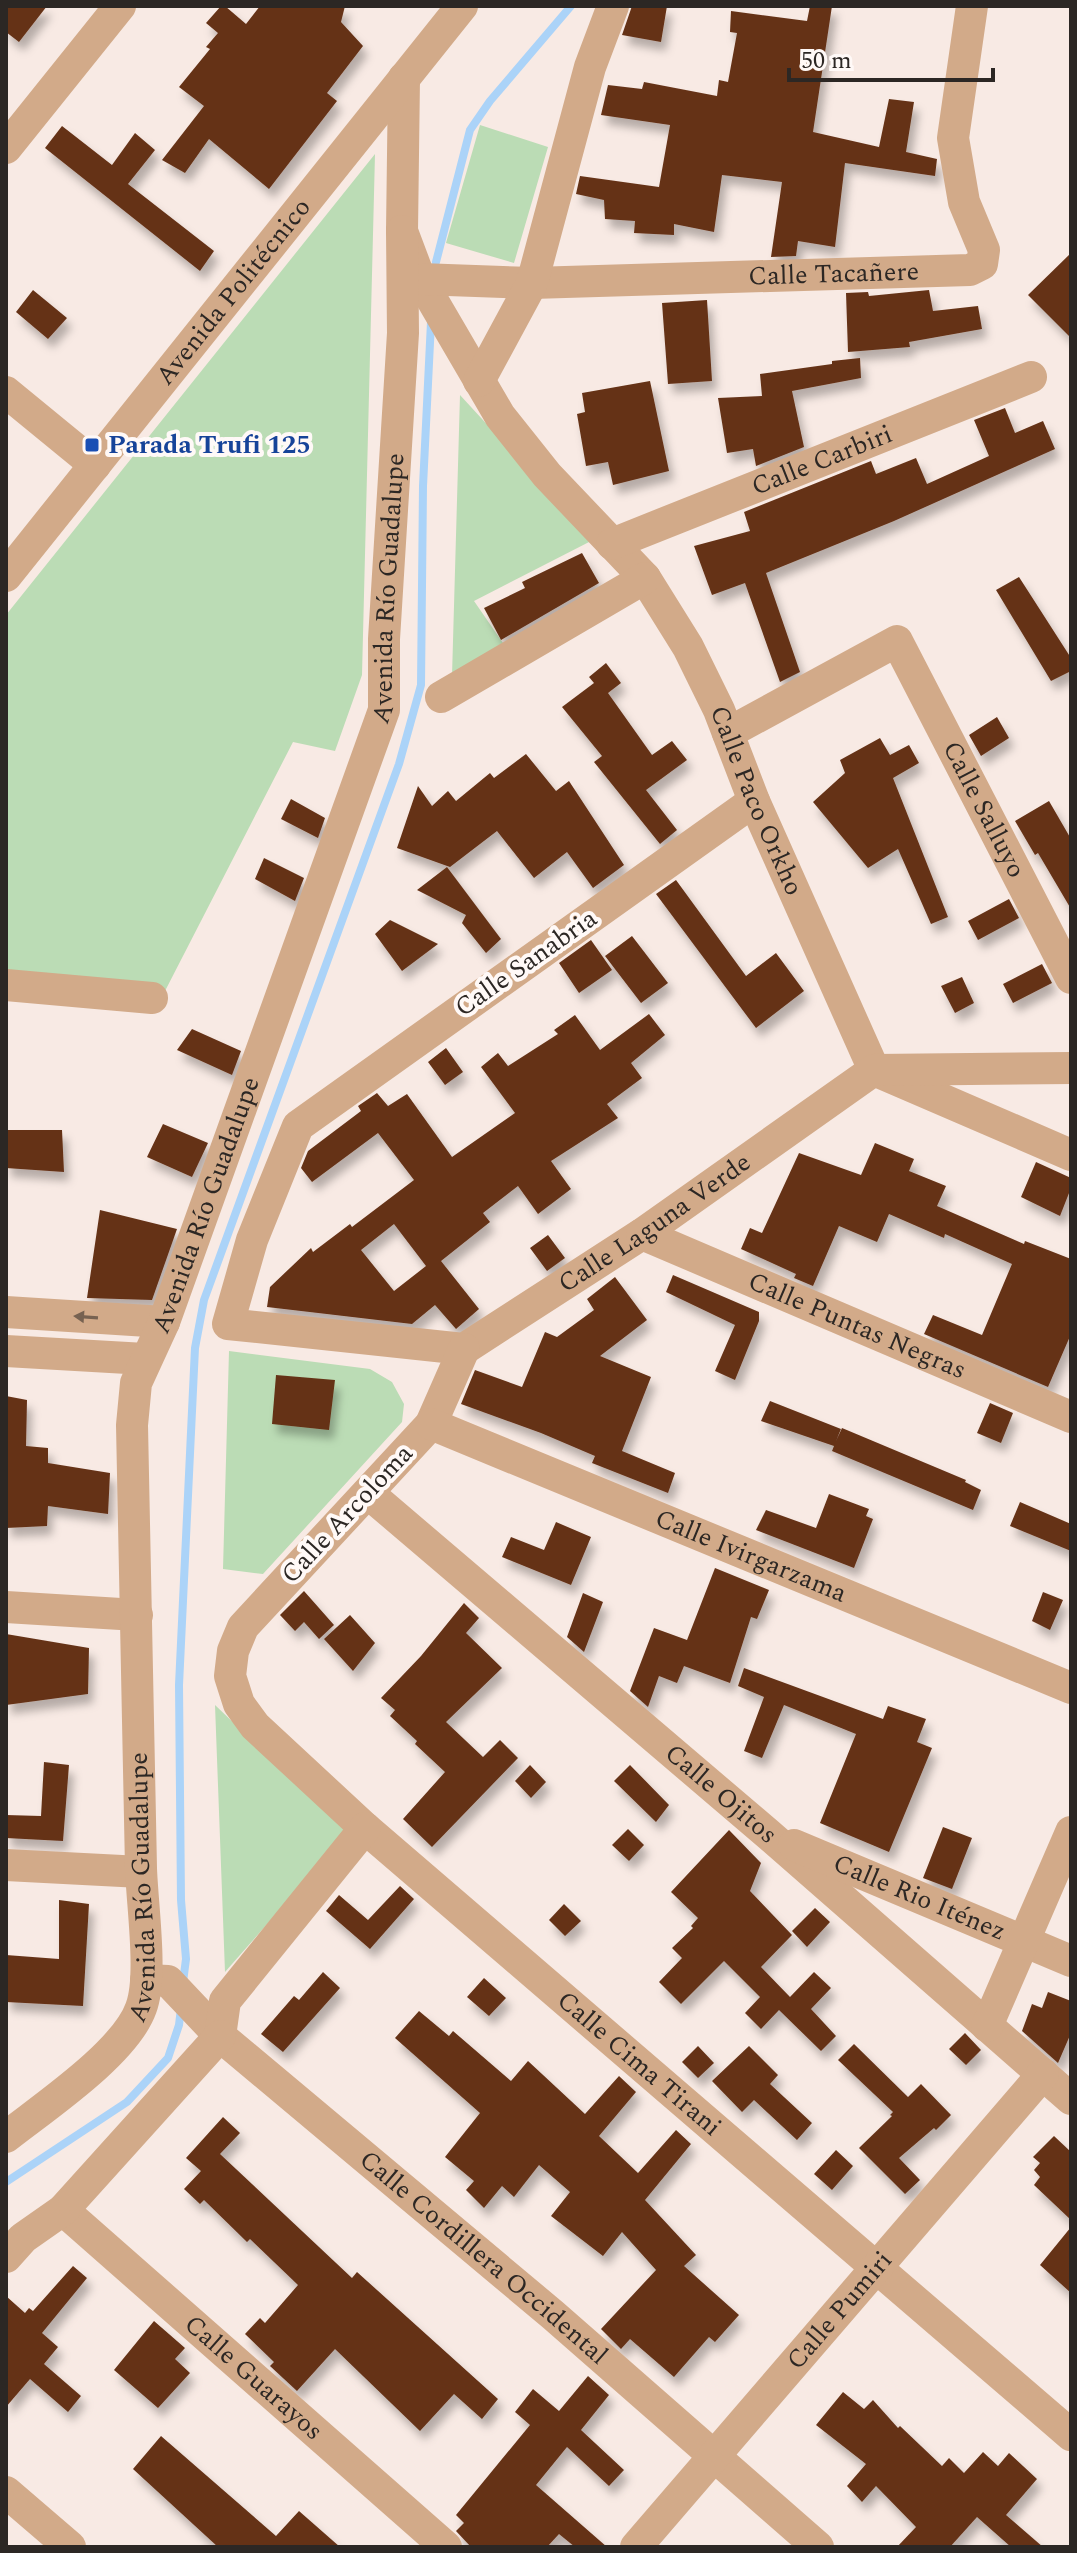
<svg xmlns="http://www.w3.org/2000/svg" width="1077" height="2553" viewBox="0 0 1077 2553" font-family="Spectral,serif">
<style>
.green{fill:#bbdcb5}
.lines{fill:none;stroke-linecap:round;stroke-linejoin:round}
.stream{stroke:#abd3f8;stroke-width:8}
.building{fill:#653217;fill-rule:evenodd;filter:url(#shadow)}
.minor{stroke:#d2aa89;stroke-width:32}
.oneway{fill:#776251}
.transit-dot{fill:#1a4fb4;stroke:#fff9f7;stroke-width:3}
.labels{text-anchor:middle;dominant-baseline:central;stroke-width:8;stroke-linejoin:round;paint-order:stroke}
.street-label{font-size:26px;fill:#2c2724;stroke:#fff9f7}
.transit-label{font-size:26px;font-weight:bold;fill:#164399;stroke:#fff9f7;text-anchor:start}
</style>
<defs>
<filter id="shadow"><feDropShadow dx="5" dy="9" stdDeviation="4" flood-color="#0004"/></filter>
</defs>
<rect width="100%" height="100%" fill="#f8eae4"/>
<!-- green -->
<path class="green" d="M480,125l68,22 -34,116 -68,-20z
M375,154l-13,521 -27,76 -42,-9 -128,249 -159,-15v-361z
M460,395l133,145 -119,61 29,42 -51,33z
M229,1351l141,18 22,13 12,22 -2,18 -139,152 -40,-5z
M215,1705l133,127 -123,140z"/>
<g class="lines">
<!-- stream -->
<path class="stream" d="M436,262l34,-132 20,-29 81,-95
M183,1982l3,-23 -5,-59 -2,-215 16,-337 9,-48 195,-536 22,-79 2,-199 8,-164
M6,2182l121,-80 41,-44 11,-33 2,-17"/>
</g>
<!-- building -->
<path class="building" d="M6,6h41l-28,36 -13,-10z
M221,6h4l21,18 14,-18h85l-4,16 22,24 -36,47 10,8 -68,88 -60,-50 -24,34 -23,-13 42,-54 -25,-19 31,-38 -4,-2 12,-14 -12,-10z
M632,6h35l-6,36 -39,-7z
M810,6h22l-19,126 66,15 10,-48 25,3 -8,50 31,7 -2,17 -90,-13 -10,84 -37,-6 -2,15 -25,1 11,-75 -60,-7 -8,57 -40,-8v11l-40,-2 1,-12 -30,-2 -1,-19 -28,-6 4,-18 79,11 11,-62 -69,-10 7,-30 34,4 2,-7 73,14 2,-16 9,2 9,-49 -7,-1 1,-21 76,10z
M62,126l50,39 23,-32 20,17 -27,34 86,67 -14,20 -155,-123z
M1071,253v85l-43,-43z
M33,290l34,28 -19,21 -32,-27z
M929,290l4,21 45,-5 4,23 -73,13 1,5 -62,5 -2,-59 22,-1 1,4z
M707,300l5,81 -44,3 -6,-81z
M860,358l1,20 -69,13 12,56 -48,19 -3,-17 -26,4 -9,-55 44,-2 -2,-22 72,-10v-3z
M650,381l19,90 -56,14 -5,-23 -22,4 -9,-52 8,-2 -3,-19z
M1005,408l10,25 28,-12 12,28 -161,72 -128,52 34,99 -20,10 -35,-99 -33,12 -18,-49 56,-15 -6,-19 127,-51 5,13 40,-16 11,26 62,-28 -15,-36z
M582,553l17,30 -98,57 -17,-32 41,-20 -3,-6z
M1019,577l52,81v13l-20,10 -55,-91z
M606,663l15,20 -13,10 44,62 20,-14 15,19 -41,30 31,40 -17,14 -66,-82 8,-6 -40,-49 32,-24 -5,-6z
M997,717l12,21 -28,18 -12,-21z
M880,738l10,17 19,-10 10,18 -26,15 55,139 -17,7 -33,-75 -30,19 -55,-66 32,-29 -5,-13z
M526,754l30,37 13,-10 55,84 -31,23 -26,-36 -33,26 -37,-47 -47,36 -53,-19 21,-62 14,20 16,-15 8,10 34,-28 4,5z
M291,799l34,19 -7,20 -37,-19z
M1049,801l22,38v70l-33,-56 -3,2 -20,-34z
M264,858l40,20 -9,23 -40,-22z
M447,867l54,72 -15,14 -24,-30 4,-8 -49,-25z
M676,880l70,96 30,-23 28,38 -48,37 -100,-134z
M1009,899l10,19 -41,22 -10,-19z
M390,920l48,24 -36,27 -27,-37z
M632,936l36,47 -27,20 -36,-47z
M591,940l21,30 -33,23 -20,-30z
M1042,964l10,19 -39,20 -10,-19z
M962,977l12,26 -19,10 -14,-27z
M649,1014l16,21 -34,28 11,15 -35,26 11,14 -67,43 20,28 -33,25 -20,-28 -35,27 7,9 -49,39 38,48 -23,20 -21,-24 -23,19 -145,-17 3,-20 41,-39 2,4 37,-28 2,3 62,-47 -36,-47 -66,49 -11,-14 7,-17 53,-40 -3,-5 19,-13 11,13 19,-12 45,63 63,-44 -34,-46 17,-14 10,13 50,-32 -4,-4 21,-15 25,35zM394,1224l32,42 -32,25 -33,-41z
M192,1029l49,22 -9,24 -55,-25z
M446,1048l17,24 -18,13 -17,-23z
M163,1124l45,19 -16,34 -45,-20z
M6,1130h56l2,42 -58,-4z
M875,1143l39,16 -5,12 37,15 -9,20 87,38 1,-3 46,18v75l-23,53 -124,-53 9,-19 49,20 30,-71 -67,-30 -1,4 -55,-24 -12,28 -38,-16 -26,60 -19,-8 2,-4 -55,-25 9,-21 12,5 37,-80 62,22z
M1036,1162l35,16v10l-11,28 -39,-19z
M100,1210l77,19 -25,71 -65,-2z
M548,1235l17,23 -18,13 -17,-23z
M673,1275l86,37v9l-24,59 -20,-9 20,-46 -69,-33z
M615,1277l32,43 -47,36 51,21 -29,74 53,22 -7,20 -76,-30 3,-7 -54,-23 -80,-29 14,-34 47,17 23,-55 12,5 37,-27 -7,-11z
M276,1375l59,5 -6,50 -57,-6z
M6,1396l21,4 -1,46 22,2v15l62,10 -2,41 -60,-8 -1,20 -41,2z
M770,1401l71,28 -5,12 6,-13 124,52 -1,2 16,8 -8,20 -141,-59 2,-5 -73,-25z
M990,1403l23,10 -12,30 -24,-10z
M829,1494l40,15 -3,7 7,3 -19,49 -98,-38 10,-20 50,18z
M1020,1502l51,22v27l-61,-25z
M556,1522l35,15 -20,48 -69,-28 9,-20 33,13z
M715,1568l54,22 -12,29 -6,-2 -21,66 -46,-17 -7,17 -18,-7 -11,31 -18,-16 24,-63 33,12z
M304,1591l30,34 -15,14 -15,-17 -9,9 -15,-16z
M1043,1592l20,8 -13,30 -18,-9z
M583,1593l20,9 -19,50 -17,-15z
M464,1603l15,15 -13,15 36,35 -56,54 37,35 17,-17 18,18 -86,89 -29,-28 42,-47 -30,-28 2,-3 -27,-25 5,-6 -14,-12 40,-42z
M350,1615l25,28 -22,28 -29,-32z
M6,1634l83,14 -1,46 -82,11z
M744,1668l139,51 5,-13 38,13 -9,23 15,6 -43,104 -69,-29 36,-89 -72,-29 -22,53 -18,-7 20,-54 -26,-11z
M44,1762l25,3 -6,76 -57,-3v-23l35,1z
M530,1765l16,17 -15,16 -16,-17z
M630,1765l39,40 -13,17 -42,-41z
M943,1827l29,11 -20,51 -29,-11z
M628,1829l16,16 -15,16 -17,-16z
M729,1830l32,33 -11,28 42,44 -31,32 29,30 24,-25 17,16 -20,21 25,27 -15,15 -42,-41 -18,19 -16,-16 15,-16 -36,-36 -43,43 -22,-22 23,-24 -10,-10 21,-20 -2,-2 7,-8 -27,-26z
M400,1886l14,13 -44,50 -44,-38 13,-16 29,25z
M59,1900l30,4 -6,102 -77,-4v-47l53,4z
M564,1904l17,17 -16,15 -16,-16z
M815,1908l15,14 -23,25 -15,-16z
M323,1972l17,16 -57,64 -22,-18 33,-38 5,4z
M484,1978l22,20 -17,18 -22,-19z
M1048,1992l23,9v32l-13,30 -36,-32 10,-27 10,4z
M419,2011l30,25 4,-5 58,50 17,-20 57,53 34,-38 17,16 -37,44 39,37 38,-43 15,14 -46,56 51,55 -12,11 55,49 -24,27 -6,-5 -35,40 -44,-38 -9,10 -20,-20 55,-59 -34,-38 -19,24 -52,-40 19,-24 -31,-27 -25,32 -12,-11 -18,22 -18,-18 8,-9 -29,-24 35,-44 -85,-75z
M965,2033l16,17 -15,15 -17,-16z
M854,2044l54,53 13,-13 30,31 -15,15 -2,-2 -35,30 21,22 -15,14 -46,-46 33,-32 -2,-1 3,-3 -55,-52z
M698,2046l16,17 -16,15 -16,-16z
M749,2046l29,29 -8,9 42,39 -15,17 -43,-40 -12,12 -30,-31z
M223,2117l17,16 -20,21 132,124 5,-6 141,127 -16,20 -28,-25 -34,37 -85,-82 -38,42 -27,-25 4,-4 -29,-28 15,-16 5,5 33,-38 -48,-46 -3,3 -43,-42 -4,4 -16,-15 17,-18 -15,-13z
M1054,2136l17,16v68l-37,-35 6,-8 -6,-7 6,-7 -7,-6z
M836,2150l17,16 -21,24 -18,-16z
M1071,2227v66l-31,-28z
M73,2266l14,12 -45,55 16,14 -14,17 37,32 -13,16 -38,-33 -24,28v-111l19,17 4,-5 4,3z
M154,2321l31,27 -10,11 15,14 -32,35 -44,-38z
M588,2376l21,19 -28,35 43,40 -15,16 -42,-39 -31,38 71,62h-32l-16,-13 -12,13h-76l-15,-16 8,-8 -8,-8 74,-90 -15,-13 18,-23 26,22z
M843,2392l21,17 9,-9 25,28 2,-2 42,40 7,-8 15,15 19,-21 15,14 11,-13 28,26 -31,36 37,32h-32l-34,-30 -27,30h-53l19,-20 -40,-41 -14,16 -15,-16 19,-22 -50,-39z
M161,2436l115,100 23,-25 41,36h-122l-85,-78z"/>
<g class="lines">
<!-- minor -->
<g class="minor">
<path id="s1" d="M404,78l-2,153 18,48 80,137 47,59 98,103 43,69 31,63 35,91 120,269 197,85"/>
<path d="M6,148l114,-142"/>
<path id="s2" d="M420,279l112,4 438,-13 12,-6 2,-14 -20,-48 -11,-64 19,-132"/>
<path d="M479,381l53,-98 58,-216 23,-61"/>
<path d="M6,392l89,73"/>
<path id="s3" d="M612,544l419,-167"/>
<path id="s4" d="M6,576l456,-570"/>
<path d="M441,697l204,-119"/>
<path id="s5" d="M728,733l169,-92 174,337"/>
<path id="s6" d="M754,801l-456,325 -46,114 -24,84 236,25 178,-115 232,-164 197,-2"/>
<path d="M6,985l146,13"/>
<path id="s7" d="M642,1234l429,183"/>
<path d="M6,1312l158,10"/>
<path id="s8" d="M464,1349l-33,75 -188,203 -10,24 -3,25 9,28 16,22 110,102 706,607"/>
<path d="M6,1351l139,8"/>
<path id="s9" d="M431,1424l640,264"/>
<path id="s10" d="M368,1493l400,341 303,265"/>
<path d="M6,1607l131,8"/>
<path id="s11" d="M794,1845l277,116"/>
<path d="M6,1865l135,7"/>
<path id="s12" d="M146,1980l22,1 52,55 333,279 265,232"/>
<path d="M987,2026l84,-194"/>
<path d="M220,2036l5,-35 140,-173"/>
<path id="s13" d="M6,2137c38,-30 119,-84 135,-129 12,-31 1,-104 0,-140 -3,-147 -5,-295 -9,-443l4,-42 28,-61 220,-612v-71l19,-306 -1,-102"/>
<path id="s14" d="M63,2210l383,337"/>
<path d="M6,2257l17,-19 40,-28 157,-174"/>
<path d="M6,2492l64,55"/>
<path id="s15" d="M636,2547l407,-473"/>
</g>
</g>
<!-- one-way arrows -->
<defs><path id="oneway-solid" d="M-6-.8H1V-3.2L6.5 0L1 3.2V.8H-6Z" transform="scale(2)"/></defs>
<use class="oneway" href="#oneway-solid" transform="translate(86 1317) rotate(-176)"/>
<!-- markers -->
<rect class="transit-dot" x="84" y="437" width="16" height="16" rx="4"/>
<g class="labels">
<!-- street labels -->
<g class="street-label">
<text stroke="none"><textPath href="#s2" startOffset="414">Calle Tacañere</textPath></text>
<text stroke="none"><textPath href="#s4" startOffset="364">Avenida Politécnico</textPath></text>
<text stroke="none"><textPath href="#s3" startOffset="226">Calle Carbiri</textPath></text>
<text stroke="none"><textPath href="#s13" startOffset="1654">Avenida Río Guadalupe</textPath></text>
<text stroke="none"><textPath href="#s1" startOffset="830">Calle Paco Orkho</textPath></text>
<text stroke="none"><textPath href="#s5" startOffset="382">Calle Salluyo</textPath></text>
<text transform="translate(526 963) rotate(-35)">Calle Sanabria</text>
<text stroke="none"><textPath href="#s13" startOffset="1006">Avenida Río Guadalupe</textPath></text>
<text stroke="none"><textPath href="#s6" startOffset="1236">Calle Laguna Verde</textPath></text>
<text stroke="none"><textPath href="#s7" startOffset="234">Calle Puntas Negras</textPath></text>
<text transform="translate(347 1514) rotate(-47)">Calle Arcoloma</text>
<text stroke="none"><textPath href="#s9" startOffset="346">Calle Ivirgarzama</textPath></text>
<text stroke="none"><textPath href="#s10" startOffset="464">Calle Ojitos</textPath></text>
<text stroke="none"><textPath href="#s13" startOffset="310">Avenida Río Guadalupe</textPath></text>
<text stroke="none"><textPath href="#s11" startOffset="136">Calle Rio Iténez</textPath></text>
<text stroke="none"><textPath href="#s8" startOffset="978">Calle Cima Tirani</textPath></text>
<text stroke="none"><textPath href="#s12" startOffset="442">Calle Cordillera Occidental</textPath></text>
<text stroke="none"><textPath href="#s15" startOffset="312">Calle Pumiri</textPath></text>
<text stroke="none"><textPath href="#s14" startOffset="254">Calle Guarayos</textPath></text>
</g>
<!-- transit labels -->
<g class="transit-label">
<text x="108" y="445">Parada Trufi 125</text>
</g>
</g>
<!-- border -->
<rect width="1077" height="2553" fill="none" stroke="#2c2724" stroke-width="16"/>
<!-- scale -->
<path d="M789 68v12h204v-12" fill="none" stroke="#2c2724" stroke-width="4"/>
<text x="801" y="68" font-size="24" fill="#2c2724" stroke="#fff9f7" stroke-width="6" paint-order="stroke">50 m</text>
</svg>
